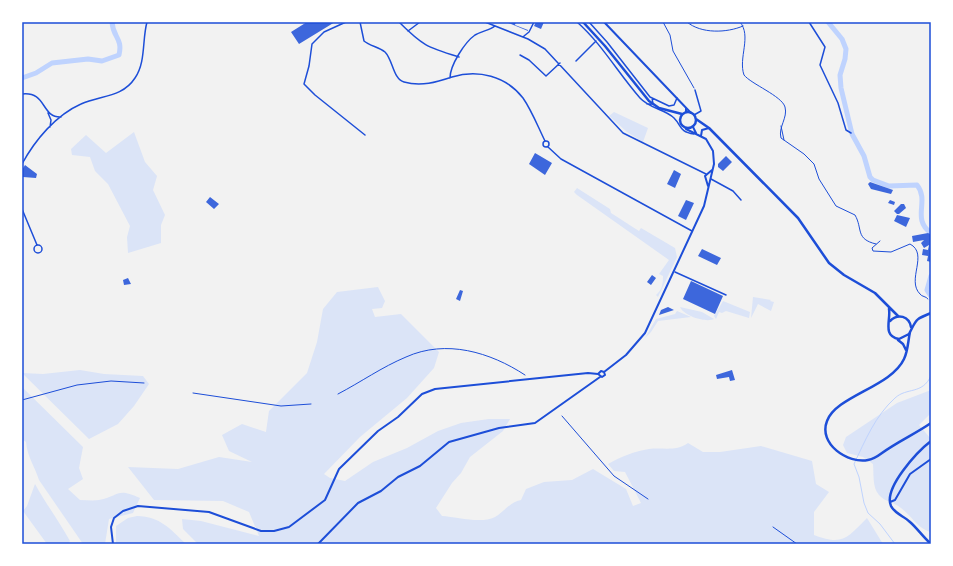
<svg xmlns="http://www.w3.org/2000/svg" width="953" height="566" viewBox="0 0 953 566" font-family="'Fira Sans',sans-serif">
<style>
.green{fill:#dbe4f7}
.lines{fill:none;stroke-linecap:round;stroke-linejoin:round}
.stream{stroke:#bfd3fe;stroke-width:1}
.river{stroke:#bfd3fe;stroke-width:5}
.building{fill:#3d67dc}
.path{stroke:#1d4ed8;stroke-width:1}
.minor{stroke:#1d4ed8;stroke-width:1.5}
.tertiary{stroke:#1d4ed8;stroke-width:2}
.primary{stroke:#1d4ed8;stroke-width:2.5}
.neatline{fill:none;stroke:#1d4ed8;stroke-width:1.5}
</style>
<rect width="100%" height="100%" fill="#f2f2f2"/>
<!-- green -->
<path class="green" d="M614,112l34,16 -5,14 -16,-10 -18,-16z
M134,132l11,30 12,14 -4,14 12,25 -4,10v18l-33,10 -1,-16 3,-11 -22,-42 -13,-13 -5,-14 -18,-2 -1,-6 15,-14 20,18z
M577,188l33,21 1,4c10,6 20,13 28,18l2,-3 34,20 2,9 -19,40 -2,-2c6,-5 7,-11 7,-19l-4,-2 10,-14 -92,-65 -3,-3z
M378,287l7,14 -3,7 -10,1 3,8 26,-3 38,38 -5,16 -27,30 -47,39 -36,37 6,4 15,3 28,-19 34,-14 31,-17 23,-8 28,-4h21l-7,12 -33,26 -9,16 -9,10 -16,25 6,8c15,1 39,8 53,1 10,-6 15,-15 26,-17l5,-11 18,-7 28,-2 21,-11 33,20 7,17 8,-3 -16,-31 -11,-1 -6,-7c12,-7 27,-13 41,-15 14,-2 26,3 39,-6l15,9h17l41,-6 51,15 4,23 13,8 -15,20v23c29,11 33,3 53,-17l16,26h-685l-15,-15 -1,-10 19,2 58,15 -10,-24 -26,-11 -69,-1 -26,-33 50,2 41,-12 33,5 -23,-11 -7,-16 20,-11 24,8 3,-21 38,-38 10,-31 6,-33 14,-17z
M753,297l18,3 -1,1 4,1 -3,9 -13,-7 -7,14z
M723,301l27,11 -1,6 -23,-7 -4,2 -3,-1 -3,7 -2,-3z
M680,307l22,5 12,7c-8,4 -30,-3 -34,-12z
M677,311l14,6 -33,4 -7,11 -6,6 11,-19 19,-5z
M80,370l24,4 39,2 6,8 -15,22 -16,18 -29,15 -67,-66 21,1z
M22,387l61,60 -4,21 4,11 -15,10 12,11c6,0 13,1 19,0 21,-4 17,-13 41,-2l-7,15 -24,6 -4,25h-22l-44,-64c-4,-13 -12,-24 -13,-38l-4,-3z
M931,390v23l-12,12 12,14 -1,93c-13,-4 -19,-17 -29,-24 -7,-6 -16,-6 -22,-13 -7,-8 -5,-21 -6,-31l-10,-7 -16,-4 -4,-8 3,-8 51,-34z
M35,484c11,20 24,37 35,57l-2,3h-21l-24,-33 4,-5z
M137,516c24,1 32,12 49,28h-70v-18l12,-8z"/>
<g class="lines">
<!-- stream -->
<path class="stream" d="M895,544l-15,-20 -12,-11 -4,-10 -5,-26 -5,-13c11,-23 21,-48 41,-66 12,-11 27,-3 36,-22"/>
<!-- river -->
<path class="river" d="M828,22l14,17 4,10 -1,10 -5,16 1,13 11,46 12,22 6,21 3,3 16,6 28,-1c13,16 -6,34 14,48
M22,78l14,-5 16,-10 36,-4 14,2 17,-6c4,-17 -6,-17 -7,-33
M931,276l-4,14 4,6"/>
</g>
<!-- building -->
<path class="building" d="M307,22h28l-36,22 -8,-12z
M506,22h10l-1,3 13,5v1z
M536,22h8l-3,7 -7,-3z
M535,153l17,10 -7,12 -16,-11z
M726,156l6,6 -9,9 -5,-4v-3z
M25,165l12,9 -1,4 -13,-1 -1,-7z
M674,170l7,4 -6,14 -8,-4z
M870,182l23,8 -2,4 -20,-5 -3,-5z
M210,197l9,7 -5,5 -8,-7z
M686,200l8,3 -8,17 -8,-4z
M890,200l5,2 -1,3 -6,-2z
M901,204h3l2,4 -7,6h-2l-3,-3z
M897,215l13,3 -4,9 -12,-6z
M928,233l2,1 1,5v23l-4,-1 1,-5 -6,-1 1,-6 5,1 1,-5 -5,3 -3,-5 3,-3 -11,2 -1,-6z
M702,249l19,9 -4,7 -19,-9z
M652,275l4,3 -5,7 -4,-3z
M128,278l3,6 -7,1 -1,-5z
M691,281l32,15 -8,18 -32,-15z
M460,290l3,1 -3,10 -4,-2z
M668,307l6,3 -15,5 2,-5z
M732,370l3,10 -5,1 -1,-4 -12,2 -1,-4z"/>
<g class="lines">
<!-- path -->
<path class="path" d="M663,22l7,13 3,16 21,37
M687,22c14,12 40,11 56,4
M740,22c12,14 -2,36 4,53 7,9 38,21 41,32 3,11 -7,20 -4,31l23,16 10,10 5,15 17,27 19,9c8,14 0,24 21,29
M781,126l3,14
M880,241l-8,7 1,3 18,1 19,-8c19,10 -4,36 10,50 2,3 6,2 8,5
M193,393l88,13 30,-2
M338,394c23,-12 44,-27 68,-37 40,-18 84,-5 119,18
M22,400l55,-15 34,-4 33,2
M562,416l52,60 34,23
M773,527l24,17"/>
<!-- minor -->
<path class="minor" d="M346,22l-22,10 -12,12 -3,22 -5,18 11,11 50,40
M360,22l4,19c6,5 15,6 21,11 8,8 8,27 19,30 17,5 33,0 48,-5 26,-8 54,-1 71,21 9,13 15,29 22,43
M399,22c24,24 28,25 60,35
M485,22l43,17 17,10 78,84 83,41
M577,22c25,22 41,51 63,76 10,11 25,11 34,20 8,8 5,14 20,16
M589,22l18,20 43,55 19,9 5,-1 3,-7
M809,22l16,25 -5,18 18,38 8,27 5,3
M408,31l12,-9
M524,36l5,-4 5,-10
M520,55l9,5 17,16 14,-13
M576,61l20,-20
M450,78c0,-13 15,-36 25,-43 7,-4 15,-5 20,-9
M22,94c25,-3 19,24 39,23
M647,104h6l-1,-6
M48,113l3,7 -1,7
M694,115l7,-4 -6,-21
M543 144a3 3 0 1 1 6 0a3 3 0 1 1-6 0Z
M548,147l13,12 131,72
M22,164c13,-24 34,-49 59,-60 19,-9 41,-6 54,-26 11,-16 7,-38 12,-56
M711,179l22,12 8,9
M22,209l15,36
M34 249a4 4 0 1 1 8 0a4 4 0 1 1-8 0Z
M675,272l51,23"/>
<!-- tertiary -->
<path class="tertiary" d="M604,22l87,91
M686,108v4
M693,127l3,6
M701,136l1,-6 7,-2
M708,186l-3,-10 7,-6
M598,374l3,-3 3,1 22,-17 19,-22 59,-127 10,-42 -1,-13 -7,-12 -20,-10
M890,502l5,-2 15,-26 21,-15
M113,544l-2,-17 3,-9 9,-7 15,-5 71,6 52,19h13l15,-4 36,-27 14,-31 39,-38 20,-14 24,-23 13,-5 153,-16 10,1 4,3 3,-2 -1,-3
M318,544l40,-41 23,-12 17,-14 22,-11 29,-24 50,-14 36,-5 65,-46"/>
<!-- primary -->
<path class="primary" d="M583,22l22,24 44,55 10,7 23,6
M680 120a8 8 0 1 1 16 0a8 8 0 1 1-16 0Z
M696,119l13,9 89,90 31,45 15,12 31,18 23,23
M889,309c2,11 -7,27 10,30l10,-5c8,-15 5,-14 22,-21
M890,321c8,-8 19,-5 21,6
M910,332c-2,9 -2,19 -6,27 -13,28 -68,37 -77,62 -9,23 21,43 41,39 5,-1 10,-4 14,-7 15,-11 33,-19 49,-30
M898,340l5,4 3,6
M931,441c-13,10 -48,47 -40,65 4,8 13,10 19,16 7,6 13,15 21,22"/>
</g>
<!-- border -->
<rect width="953" height="566" fill="none" stroke="#ffffff" stroke-width="46"/>
<rect x="23" y="23" width="907" height="520" class="neatline"/>
</svg>
